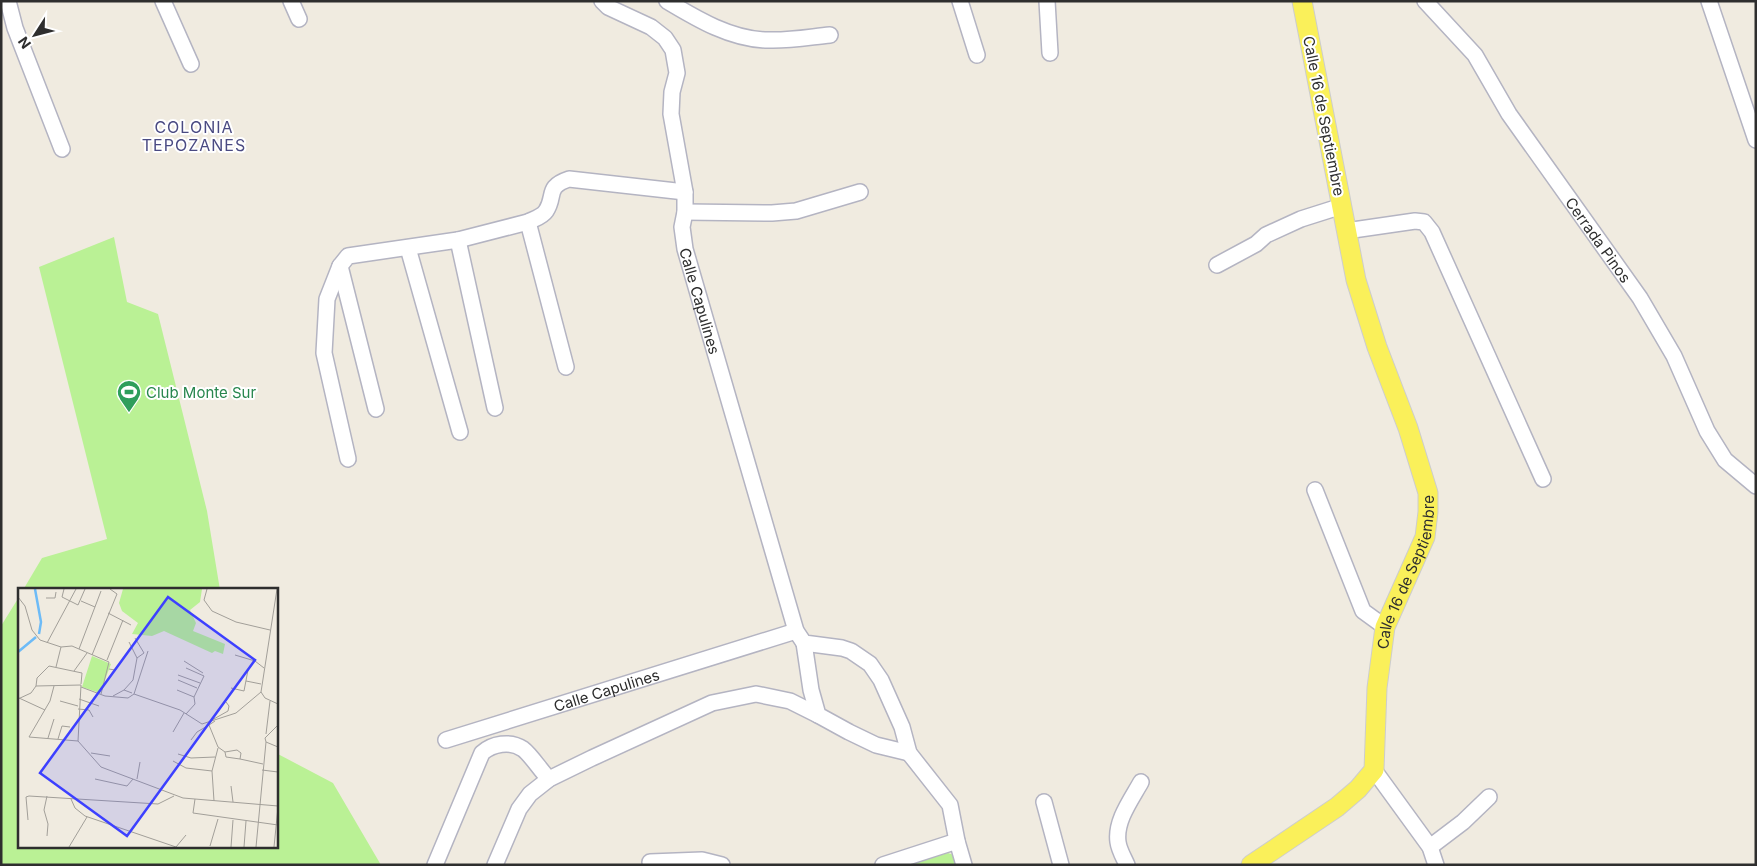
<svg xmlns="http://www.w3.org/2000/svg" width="1757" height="866" viewBox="0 0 1757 866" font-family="Inter,sans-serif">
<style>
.pitch{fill:#baf195}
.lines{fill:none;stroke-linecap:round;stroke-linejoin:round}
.minor-casing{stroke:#b4b4c2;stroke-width:18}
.major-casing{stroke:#cdcdcd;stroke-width:21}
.minor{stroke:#fff;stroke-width:15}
.major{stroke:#faf05a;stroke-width:19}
.labels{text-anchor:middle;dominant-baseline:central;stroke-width:4;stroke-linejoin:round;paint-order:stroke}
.street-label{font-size:15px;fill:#2e2e2e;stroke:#fff}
.leisure-label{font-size:15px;fill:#27864d;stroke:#fff;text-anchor:start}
.neighbourhood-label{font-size:16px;letter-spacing:1px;fill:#4a4a82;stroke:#fff}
.inset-river{fill:none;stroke:#6dbbf7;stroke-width:2.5}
.inset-road{fill:none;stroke:#a29f99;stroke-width:1}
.view{fill:#3d40ff;fill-opacity:0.15;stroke:#3d40ff;stroke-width:2.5}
.inset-edge{fill:none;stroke:#2e2e2e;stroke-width:2.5}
</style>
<rect width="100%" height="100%" fill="#f0ebe0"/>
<!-- pitch -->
<path class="pitch" d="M114,237l13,65 31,12 49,197 13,79h-197l19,-32 65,-19 -68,-272z
M19,597v250h257v-94l57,30 48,82h-380v-239z
M948,853l6,2 3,10h-52z"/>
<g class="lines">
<!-- minor casing -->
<g class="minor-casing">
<g id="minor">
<path d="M8,1l7,27 47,121"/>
<path d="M163,1l28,63"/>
<path d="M291,1l8,18"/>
<path id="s1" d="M602,1l6,6 43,20 14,11 8,12 4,23 -5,19 -1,22 14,78v20l-3,15 3,22 111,382 8,12 38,5 9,3 19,13 11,16 21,47 7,26 41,52 7,36 7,24"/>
<path d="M667,1c30,18 65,39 101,39 20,1 42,-3 62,-5"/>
<path d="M960,1l17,54"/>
<path d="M1047,1l3,52"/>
<path id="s2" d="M1425,1l50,54 34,59 131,184 34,58 33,75 18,29 31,26"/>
<path d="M1709,1l47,139"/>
<path d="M685,212l87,1 24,-2 64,-19"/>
<path d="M528,222l38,145"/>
<path d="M1346,231l69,-10 9,1 8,10 111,247"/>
<path d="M458,240l37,168"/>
<path d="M408,248l52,184"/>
<path d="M1217,265l39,-21 10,-9 35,-16 41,-13"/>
<path d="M340,266l-13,33 -3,54 24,106"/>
<path d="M376,409l-36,-143 8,-10 110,-16 70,-18c6,-3 14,-5 18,-11 10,-15 -1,-24 23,-32l116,13"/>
<path d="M1315,490l48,121 22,16"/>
<path d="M804,643l7,47 7,25 31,17 27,13 33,8"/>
<path id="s3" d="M446,740l350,-109"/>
<path d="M1374,770l56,77 6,18"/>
<path d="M1044,802l17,63"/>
<path d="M1430,847l33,-25 26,-25"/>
<path d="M650,862l52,-2 20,5"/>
<path d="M435,865l47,-112c10,-9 28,-13 41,-4 8,6 18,22 26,30"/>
<path d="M495,865l24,-56 11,-15 19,-15 43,-21 120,-55 44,-9 34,7 28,14"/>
<path d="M883,865l74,-24"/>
<path d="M1127,865c-3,-7 -8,-15 -9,-23 -3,-21 13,-42 23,-60"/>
</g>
</g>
<!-- major casing -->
<g class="major-casing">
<g id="major">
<path id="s4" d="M1251,865l86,-58 21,-18 16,-19 3,-82 8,-61 40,-90 3,-25v-19l-20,-65 -31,-81 -21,-67 -54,-279"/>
</g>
</g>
<!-- minor -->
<use href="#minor" class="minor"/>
<!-- major -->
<use href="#major" class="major"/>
</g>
<!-- icons -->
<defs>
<g id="stadium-pin" transform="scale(1.25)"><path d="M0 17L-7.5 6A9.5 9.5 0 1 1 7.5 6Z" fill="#2e9e5b" stroke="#fff"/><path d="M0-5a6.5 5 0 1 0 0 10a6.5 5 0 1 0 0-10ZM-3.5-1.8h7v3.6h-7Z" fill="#fff"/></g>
</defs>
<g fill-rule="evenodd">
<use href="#stadium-pin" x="129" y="392"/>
</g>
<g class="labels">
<!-- street labels -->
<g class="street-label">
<text transform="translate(1324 116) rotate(79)">Calle 16 de Septiembre</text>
<text stroke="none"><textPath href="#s2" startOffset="296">Cerrada Pinos</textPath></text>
<text stroke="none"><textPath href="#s1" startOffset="344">Calle Capulines</textPath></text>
<text stroke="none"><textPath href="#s4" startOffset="359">Calle 16 de Septiembre</textPath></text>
<text stroke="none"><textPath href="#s3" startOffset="168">Calle Capulines</textPath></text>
</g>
<!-- leisure labels -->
<g class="leisure-label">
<text x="146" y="392">Club Monte Sur</text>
</g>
<!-- neighbourhood labels -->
<g class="neighbourhood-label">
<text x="194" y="127">COLONIA<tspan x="194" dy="18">TEPOZANES</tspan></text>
</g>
</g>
<!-- overview -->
<g transform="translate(18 588)">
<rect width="260" height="260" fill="#f0ebe0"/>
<path d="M105,1h79l-2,13 -10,8 6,13 -3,8 32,13 -2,10 -8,-3 -3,2 -48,-22 -12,5 -20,-2 6,-11 -16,-12 -3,-8zM74,68l19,8 -11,29 -18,-6z" fill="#baf195"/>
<path class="inset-river" d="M17,1l6,33 -2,12M0,64l18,-15"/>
<path class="inset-road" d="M46,1l-2,8 16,8 7,-16M189,1l-3,11 8,11 24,11 34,8M259,1l-16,103 4,6 13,6M0,9l7,9 7,24 8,10 21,7 11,-1 37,16 -8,32M28,10h9l1,-6M63,13l14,6M90,25l23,12M117,50l9,15 -7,5M29,55l29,-54M61,61l22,-58M74,67l25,-61 -7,-5M217,67l20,6 9,7M89,72l16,-40M166,73l19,12M38,79l5,-20M91,81l6,1 6,-8M56,83l13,-18M160,87l22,8M160,92l19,8M228,93l15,3M18,98l1,-8 12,-12 33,7 -1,11M36,98l-4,15 -21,36 49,4M63,99l24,9 23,2 6,-4 14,-43M213,100l13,3 4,-21M106,102l9,-10 4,-22 -8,-16M159,102l17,7M116,106l46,16 22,14 34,-11 25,-21M95,108l11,-6 8,3M1,110l26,12M0,111l13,-6 5,-7 45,-1 -3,56 23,26 82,31 95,8M61,111l20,7M42,113l18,5M60,121l11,1 4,7M168,126l9,-10 -1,-7 10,-21 -18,-8M194,132l16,-9 1,-5 -3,-4M197,133l-6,4 9,22 7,5 12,-2 4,3 -1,6 23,5M260,137l-13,13 1,4 12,5M155,144l11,-19M248,146l4,-33M30,150l6,-19M40,151l4,-13 8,1M173,152l6,-8 12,-7M207,164l1,5 14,2M73,165l19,3M160,166l13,4 24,-1M155,173l13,7 26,3M244,182l16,2M77,191l32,7 6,-7M119,191l3,-17M213,198l2,16M53,211l4,9 10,8 91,31M177,211l-2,14 85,12M196,213l-2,-30 6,-23M10,232l-2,-23 3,-1 129,8 16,-8M29,248l1,-12 -4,-14 3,-14M192,258l8,-27M51,259l18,-30M158,259l10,-12M213,259l2,-27M226,259l2,-26M238,259l10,-105M256,259l4,-40"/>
<path class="view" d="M150,9l87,63 -128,176 -87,-63z"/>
<rect width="260" height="260" class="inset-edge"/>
</g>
<!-- border -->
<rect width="1757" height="866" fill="none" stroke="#2e2e2e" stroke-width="5"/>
<!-- north arrow -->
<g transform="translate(35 35) rotate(234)" stroke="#ffffff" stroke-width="4" paint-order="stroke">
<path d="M0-4L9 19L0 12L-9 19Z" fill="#2e2e2e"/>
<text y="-8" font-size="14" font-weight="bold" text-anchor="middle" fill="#2e2e2e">N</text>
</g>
</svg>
